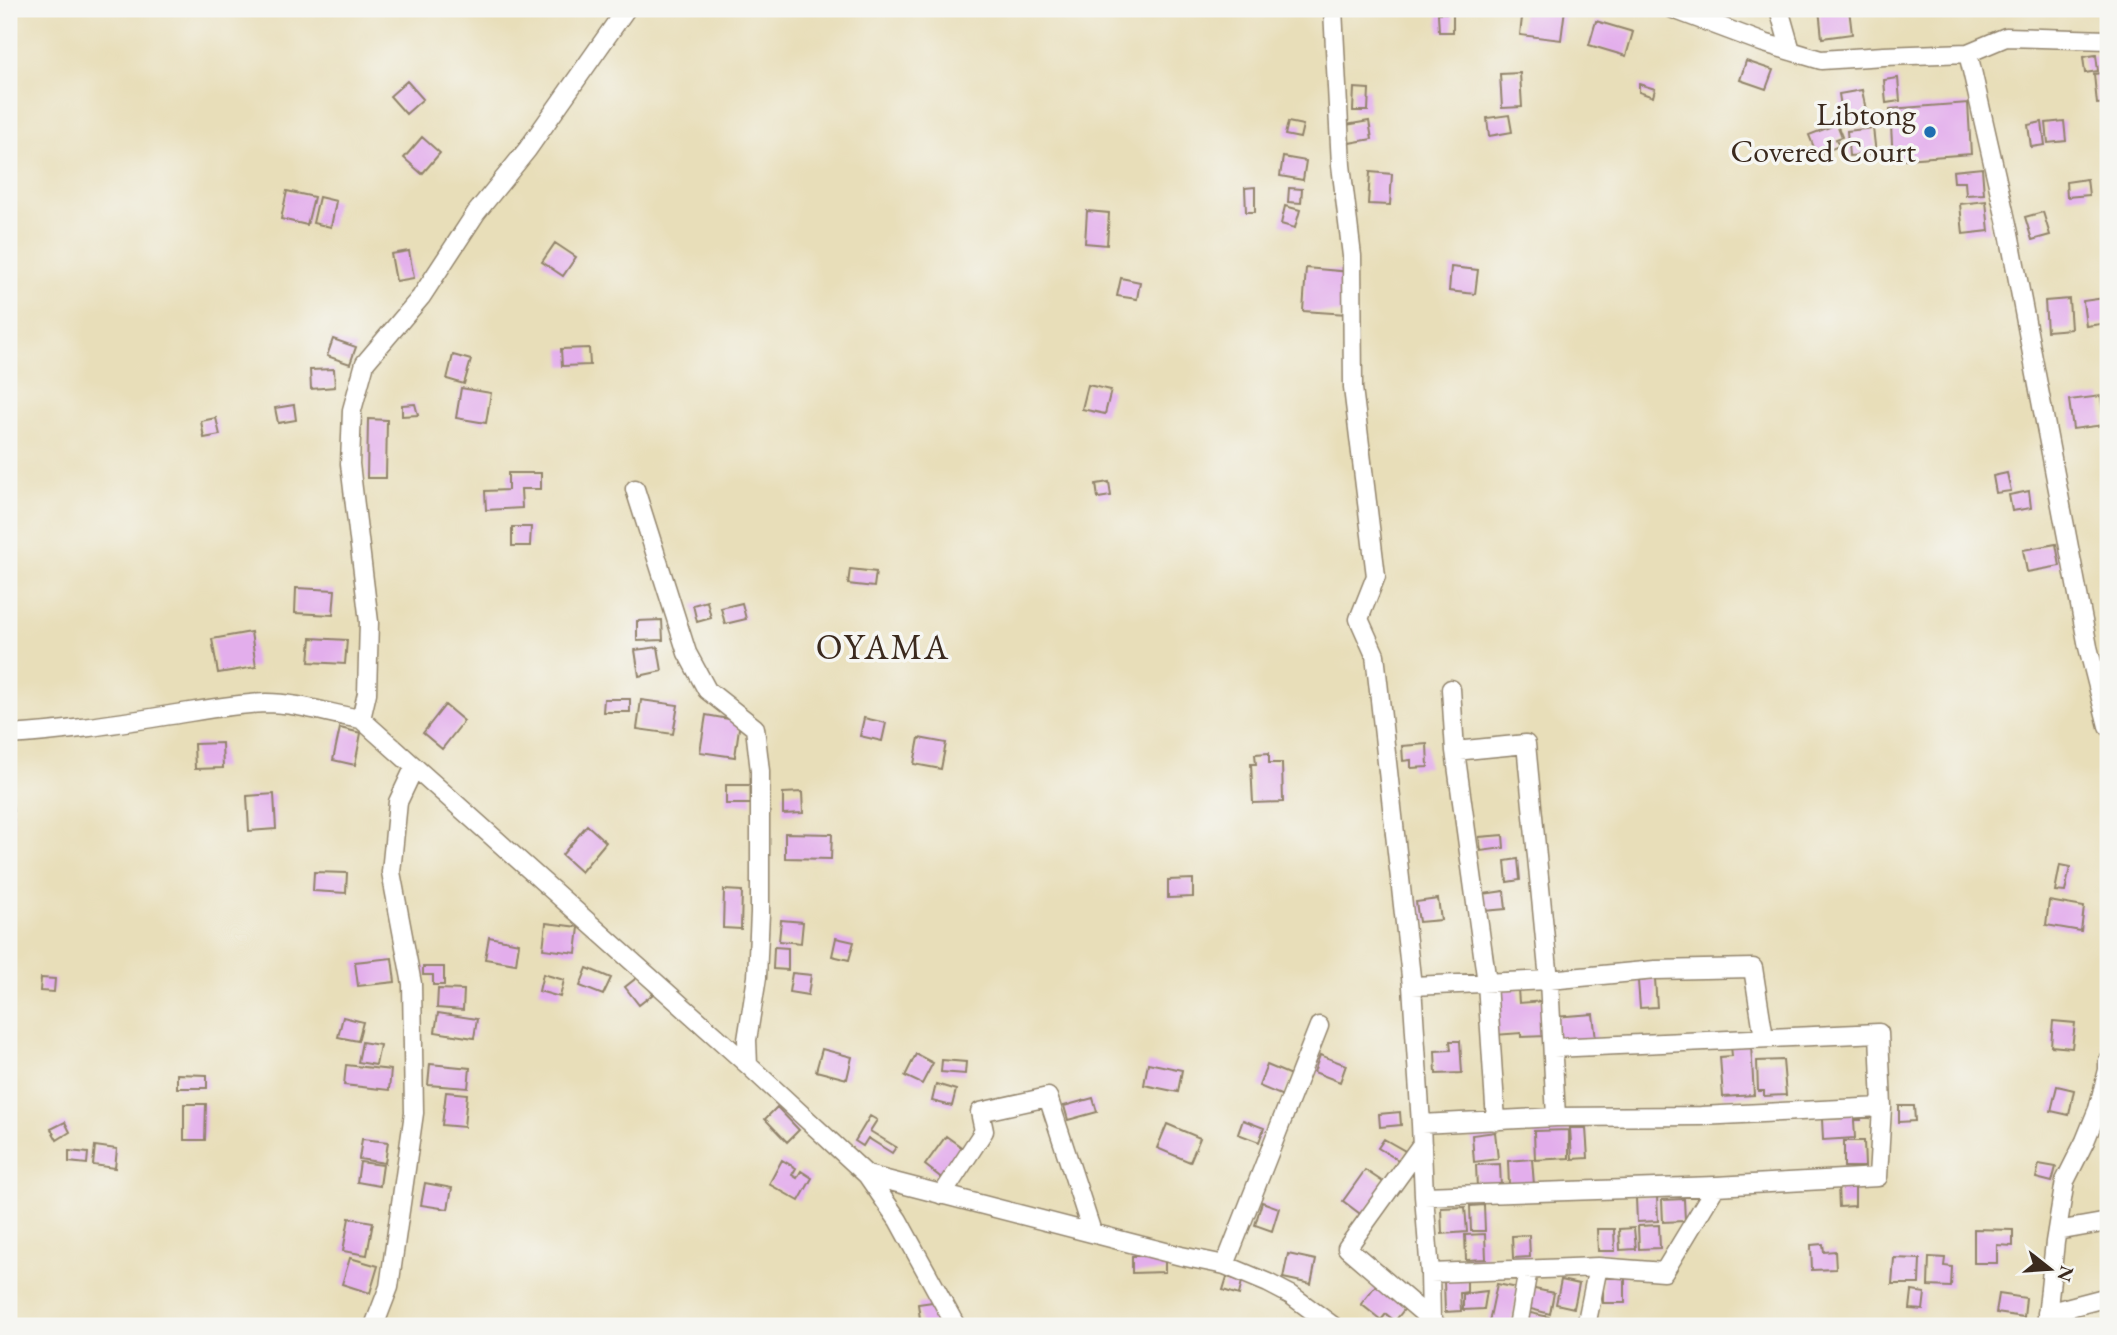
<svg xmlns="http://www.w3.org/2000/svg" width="2117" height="1335" viewBox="0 0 2117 1335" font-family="'EB Garamond',serif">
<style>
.building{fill:#e3aeec}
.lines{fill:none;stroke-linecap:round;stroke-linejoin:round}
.street-casing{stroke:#92846c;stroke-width:21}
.street{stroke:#fff;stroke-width:18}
.poi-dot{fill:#1f6fb2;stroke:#f6f6f2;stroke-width:2.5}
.labels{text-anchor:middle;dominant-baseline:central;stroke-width:7;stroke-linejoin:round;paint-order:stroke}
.poi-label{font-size:32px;fill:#3b2a1e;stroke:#f6f6f2;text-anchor:end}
.quarter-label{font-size:35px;letter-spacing:2px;fill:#3b2a1e;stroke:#f6f6f2}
</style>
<rect width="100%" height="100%" fill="#f6f6f2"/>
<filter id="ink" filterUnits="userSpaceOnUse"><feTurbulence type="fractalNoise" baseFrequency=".0143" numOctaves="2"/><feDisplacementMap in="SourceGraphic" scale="14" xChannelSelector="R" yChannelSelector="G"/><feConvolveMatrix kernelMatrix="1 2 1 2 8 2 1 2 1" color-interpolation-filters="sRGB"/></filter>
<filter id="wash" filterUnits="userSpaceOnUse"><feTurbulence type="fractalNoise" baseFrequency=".00686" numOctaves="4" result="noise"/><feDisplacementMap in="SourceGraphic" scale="28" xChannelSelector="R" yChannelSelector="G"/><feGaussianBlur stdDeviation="1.57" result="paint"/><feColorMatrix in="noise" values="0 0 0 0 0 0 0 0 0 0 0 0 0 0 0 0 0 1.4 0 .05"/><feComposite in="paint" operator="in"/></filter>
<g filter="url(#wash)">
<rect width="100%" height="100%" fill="#e8deb9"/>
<g id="blocks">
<!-- building -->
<path class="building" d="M1523,9h42l-4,31 -41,-5z
M1819,9h30l3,25 -30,4z
M1438,13h15v19h-14z
M1596,21l37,11 -7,24 -37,-11z
M2096,55l2,16 -13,2 -2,-16z
M1746,61l27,9 -7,19 -26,-9z
M2108,72v31l-11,1 -3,-30z
M1520,73l2,34 -20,1 -2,-34z
M1898,78l2,23 -14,2 -2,-23z
M407,81l16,18 -17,15 -16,-18z
M1639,84l16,5 -2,8 -14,-5z
M1354,88l15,1 -1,22h-15z
M1862,90l6,31 -24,4 -5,-31z
M1968,103l3,51 -78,6 -3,-51z
M1509,115l3,17 -23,4 -2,-18z
M1369,121l3,18 -23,4 -3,-18z
M2064,121l2,20 -18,2 -2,-20z
M1288,122l15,3 -3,13 -15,-3z
M2042,122l3,23 -14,2 -3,-22z
M1837,124l5,13 -6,2 3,7 -22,9 -8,-20z
M1873,128l3,26 -27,2 -2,-25z
M422,137l18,16 -18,21 -18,-16z
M1283,157l23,4 -3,19 -23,-4z
M1982,168l2,26 -18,1 -1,-13h-11l-1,-11z
M1370,172l22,2 -2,31 -22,-1z
M2087,179l2,16 -22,2 -1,-15z
M1255,187v25h-9l-1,-24z
M1289,188l13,1 -1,14 -13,-1z
M287,191l27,6 -7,28 -26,-6z
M319,197l17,4 -5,26 -18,-4z
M1986,201l3,30 -26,3 -3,-30z
M1285,206l15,4 -5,18 -14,-4z
M1087,211l22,2 -2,32 -22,-2z
M2043,212l7,23 -18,5 -7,-23z
M555,243l21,14 -13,19 -21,-14z
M409,251l5,27 -18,3 -5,-27z
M1451,267l27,3 -3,24 -26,-3z
M1306,268l44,4 -3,42 -44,-3z
M1121,278l19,4 -3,17 -20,-3z
M2105,298l3,25 -22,3 -3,-25z
M2069,299l2,30 -24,2 -2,-30z
M333,339l23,8 -6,17 -23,-8z
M589,348l1,17 -28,1 -1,-17z
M453,355l18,5 -7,24 -17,-5z
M334,369l1,18 -24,2 -1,-19z
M1088,385l23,5 -6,24 -23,-5z
M461,388l30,5 -5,30 -30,-5z
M2101,396l3,29 -31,4 -4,-29z
M415,404l3,11 -16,1v-11z
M294,405l2,15 -18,3 -3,-15z
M216,418l4,17 -16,3 -3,-17z
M368,419l19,1 -1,58h-19z
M508,473h33v16h-20l1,19 -36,2 -1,-19 23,-1z
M2007,473l4,18 -15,2 -3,-17z
M1109,482l2,14 -13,2 -2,-14z
M2029,491l2,17 -19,3 -3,-16z
M512,527h19l-1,19h-18z
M2056,544l4,22 -33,6 -4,-22z
M850,569l26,3 -2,15 -26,-3z
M296,588l39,2 -2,25 -38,-2z
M707,601l4,17 -14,4 -4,-17z
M742,603l4,16 -21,5 -4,-16z
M662,620l1,20 -26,1v-20z
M251,632l5,35 -38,6 -6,-34z
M311,638l36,2 -2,24 -36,-2z
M658,647l4,24 -23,5 -4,-26z
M604,699h26v13h-27z
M641,700l37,5 -5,29 -36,-5z
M445,705l19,16 -22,28 -19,-16z
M706,715l34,6 -5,36 -35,-5z
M864,718l22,5 -4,18 -22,-5z
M340,728l21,5 -6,32 -22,-5z
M919,738l27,5 -5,26 -27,-5z
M222,743l1,25 -28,1 -1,-25z
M1427,744l1,23 -17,1v-8l-8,1 -1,-15z
M1269,753v10h13l1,39 -30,1 -2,-39h5l-1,-10z
M726,785h25l1,19h-26z
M9,790h2l3,41h-5z
M802,792l1,21 -20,1v-21z
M274,794l2,35 -27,2 -2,-35z
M587,825l19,17 -25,30 -19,-17z
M785,833l47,1 -1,25 -46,-1z
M1503,835l1,13 -23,3 -2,-14z
M1518,859l2,21 -13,2 -2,-21z
M2060,865l10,2 -5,25 -10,-1z
M314,872l33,1 -1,20 -33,-2z
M1193,879v18l-25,1v-18z
M724,890l18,1 -1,38 -18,-1z
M1504,891l2,18 -22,2 -1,-17z
M1438,899l3,21 -22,2 -3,-20z
M2049,901l35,6 -3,24 -35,-6z
M781,920l22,2 -2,21 -22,-2z
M546,923l33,4 -3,26 -33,-4z
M489,937l30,6 -3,21 -31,-5z
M836,938l18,4 -5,18 -17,-4z
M774,947l14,1v22l-15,-1z
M392,958l3,24 -37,4 -3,-24z
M423,967h21v18h-11v-10h-10z
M587,968l24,10 -8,17 -23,-9z
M792,973l19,2 -3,20 -19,-3z
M543,974l21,6 -4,17 -21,-6z
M639,976l14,18 -14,11 -14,-18z
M41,978l14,1 -1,13 -14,-1z
M1655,979l2,28 -17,1 -2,-27z
M438,989l26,1 -1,20 -26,-2z
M1518,989l1,14 25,-2 2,35 -25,1v-4l-26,2 -3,-44z
M438,1013l39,6 -3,19 -39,-6z
M1593,1014l3,26 -30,2v-5l-10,1 -2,-21z
M343,1017l20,5 -5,19 -20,-4z
M2053,1021l22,2 -3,25 -21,-2z
M1450,1041h10l2,32 -26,1 -1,-23 16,-1z
M362,1042l18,3 -4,20 -18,-3z
M1751,1045l3,50 -31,2 -3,-40 12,-1 -1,-10z
M822,1049l30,8 -5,22 -31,-8z
M916,1054l17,9 -11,21 -17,-8z
M1320,1055l26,10 -6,17 -26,-10z
M942,1060l24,2 -1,12 -24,-2z
M1783,1060l3,35 -22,1v-5h-6l-1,-30z
M1148,1063l34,7 -4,22 -34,-7z
M430,1064l40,4 -2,20 -40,-3z
M346,1065l45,5 -2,20 -45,-5z
M1267,1065l24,10 -8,21 -24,-10z
M177,1074l30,1v13h-30z
M936,1084l20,6 -4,16 -20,-5z
M2057,1086l17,4 -5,25 -18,-4z
M446,1092l21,2 -3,33 -22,-2z
M1093,1098l4,14 -29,8 -4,-14z
M184,1104h22l-1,36h-21z
M1899,1106h15l1,15 -16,1z
M777,1107l22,23 -12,12 -22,-23z
M1400,1112l1,13 -21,2 -1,-13z
M1860,1112l1,8h-7l1,18 -32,2 -1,-21 20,-1 -1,-5z
M870,1116l7,4 -7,11 26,16 -4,6 -24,-15 -5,8 -8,-5z
M1243,1120l21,8 -5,14 -21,-8z
M65,1122l5,10 -13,8 -6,-11z
M1167,1124l33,14 -10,24 -33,-14z
M1570,1128h16l2,30 -16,1z
M1569,1130v28l-34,2 -1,-29z
M1495,1132l3,27 -24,3 -2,-27z
M946,1136l18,13 -21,30 -18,-14z
M362,1139l26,3 -3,21 -26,-4z
M1384,1139l21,12 -5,10 -22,-13z
M1844,1141h20l1,26h-21z
M95,1146l22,3 -2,19 -22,-3z
M69,1151l19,2 -1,11 -18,-2z
M1532,1159l2,26 -25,1 -1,-25z
M782,1160l14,8 -4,7 5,3 4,-7 11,7 -13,23 -30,-17z
M360,1162l23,3 -3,21 -23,-4z
M1500,1164l1,23 -24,1 -1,-23z
M2039,1164l17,3 -4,15 -16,-4z
M1365,1170l21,14 -23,32 -20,-15z
M425,1183l27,5 -4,21 -27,-4z
M1855,1185v21l-16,1 -1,-21z
M1657,1196l1,25 -21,1 -1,-24z
M1684,1199l1,22 -22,1 -1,-22z
M1262,1202l17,6 -7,23 -17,-6z
M1484,1205l1,26h-14l-1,-25z
M1465,1207l2,25 -25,2 -1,-26z
M349,1218l24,4 -6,33 -24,-4z
M1659,1225l1,23 -21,1 -1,-23z
M1634,1228l2,21 -16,1 -1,-21z
M1597,1229h17l1,22h-17z
M1974,1229l39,1v16l-16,-1v18h-23z
M1485,1234l1,25 -20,1 -1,-25z
M1529,1235l1,22 -17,1 -1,-22z
M1823,1244l1,8 11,-1 1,18 -24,1 -1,-25z
M1288,1254l28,6 -5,24 -28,-6z
M1132,1256h33v16l-33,1z
M1929,1257l16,1 -1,8 8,1 -1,20 -23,-1z
M350,1258l28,8 -8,27 -28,-9z
M1894,1258l26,1 -1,25h-27z
M1603,1274h22v29h-22z
M1227,1277l15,4 -3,14 -16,-5z
M1444,1280h23v12l-7,1 1,18 -16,1z
M1561,1280l18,4 -5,24 -18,-4z
M1497,1284l21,4 -7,38 -22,-4z
M1376,1285l30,22 -11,14 -9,-7 -5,6 -20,-16z
M1530,1288l24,5 -4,21 -23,-6z
M1487,1291l-3,18 -21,1v-16z
M1912,1291l13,2 -2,17 -13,-1z
M1999,1294l27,4 -2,19 -28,-4z
M940,1301l3,22 -22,3 -3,-22z
M1526,1312l23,5 -2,9h-25z"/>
</g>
</g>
<g filter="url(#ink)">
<use href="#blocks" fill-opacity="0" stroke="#92846c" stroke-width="2"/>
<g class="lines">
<!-- street casing -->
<g class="street-casing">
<path id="street" d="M1333,9l8,156 11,91 1,132 23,188 -17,43 16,36 37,331 9,138 3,72 6,77 1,48 -3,5
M1673,9l91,34 57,17 63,-4 84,-3 41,180 79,414 20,79
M1779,9l12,42
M1968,53l38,-16 102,3
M635,489l52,164 20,37 48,38 5,43v142l-3,64 -10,63 1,25
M1451,689l4,62 32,232 9,138
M361,719l6,-26 2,-71 -19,-158 2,-54 13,-47 56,-66 55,-84 51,-63 99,-141
M9,735c52,-3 104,-11 155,-19 34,-5 68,-12 102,-13 33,0 63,11 95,16l387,346 119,110 31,45 58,106
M1455,751l71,-7 23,236 7,137
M1412,986l137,-6 106,-10 98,-2 11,70
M1421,1124l135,-7 145,-1 181,-9
M1422,1144l-75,104 89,76
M867,1175l314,81 44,9 43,18 23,12 42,31
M942,1195l42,-64 -4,-19 68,-15 44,135
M1424,1196l292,-10 162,-9 4,-70 -3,-74 -326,15
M2057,1231l51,-9
M1225,1265l94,-239
M1430,1273l168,-6 66,5 52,-86
M2047,1313l61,-16
M374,1326l15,-39 25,-174 -2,-129 -21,-112 7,-70 16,-34
M1518,1326l10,-56
M1586,1326l12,-59
M2046,1326l9,-84 10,-61 20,-40 13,-32 10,-39v-9"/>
</g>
<!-- street -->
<use href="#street" class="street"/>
</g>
</g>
<!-- markers -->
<circle class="poi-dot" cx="1930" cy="132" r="7"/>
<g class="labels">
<!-- poi labels -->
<g class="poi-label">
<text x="1916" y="114">Libtong<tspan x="1916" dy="37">Covered Court</tspan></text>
</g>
<!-- quarter labels -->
<g class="quarter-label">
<text x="883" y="646">OYAMA</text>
</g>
</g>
<!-- margin -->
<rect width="2117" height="1335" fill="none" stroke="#f6f6f2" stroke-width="35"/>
<!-- north arrow -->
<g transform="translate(2050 1269) rotate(107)" stroke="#f6f6f2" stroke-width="5" paint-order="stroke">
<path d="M0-5L12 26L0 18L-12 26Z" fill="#3b2a1e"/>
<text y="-10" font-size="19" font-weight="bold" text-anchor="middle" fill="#3b2a1e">N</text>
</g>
</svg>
